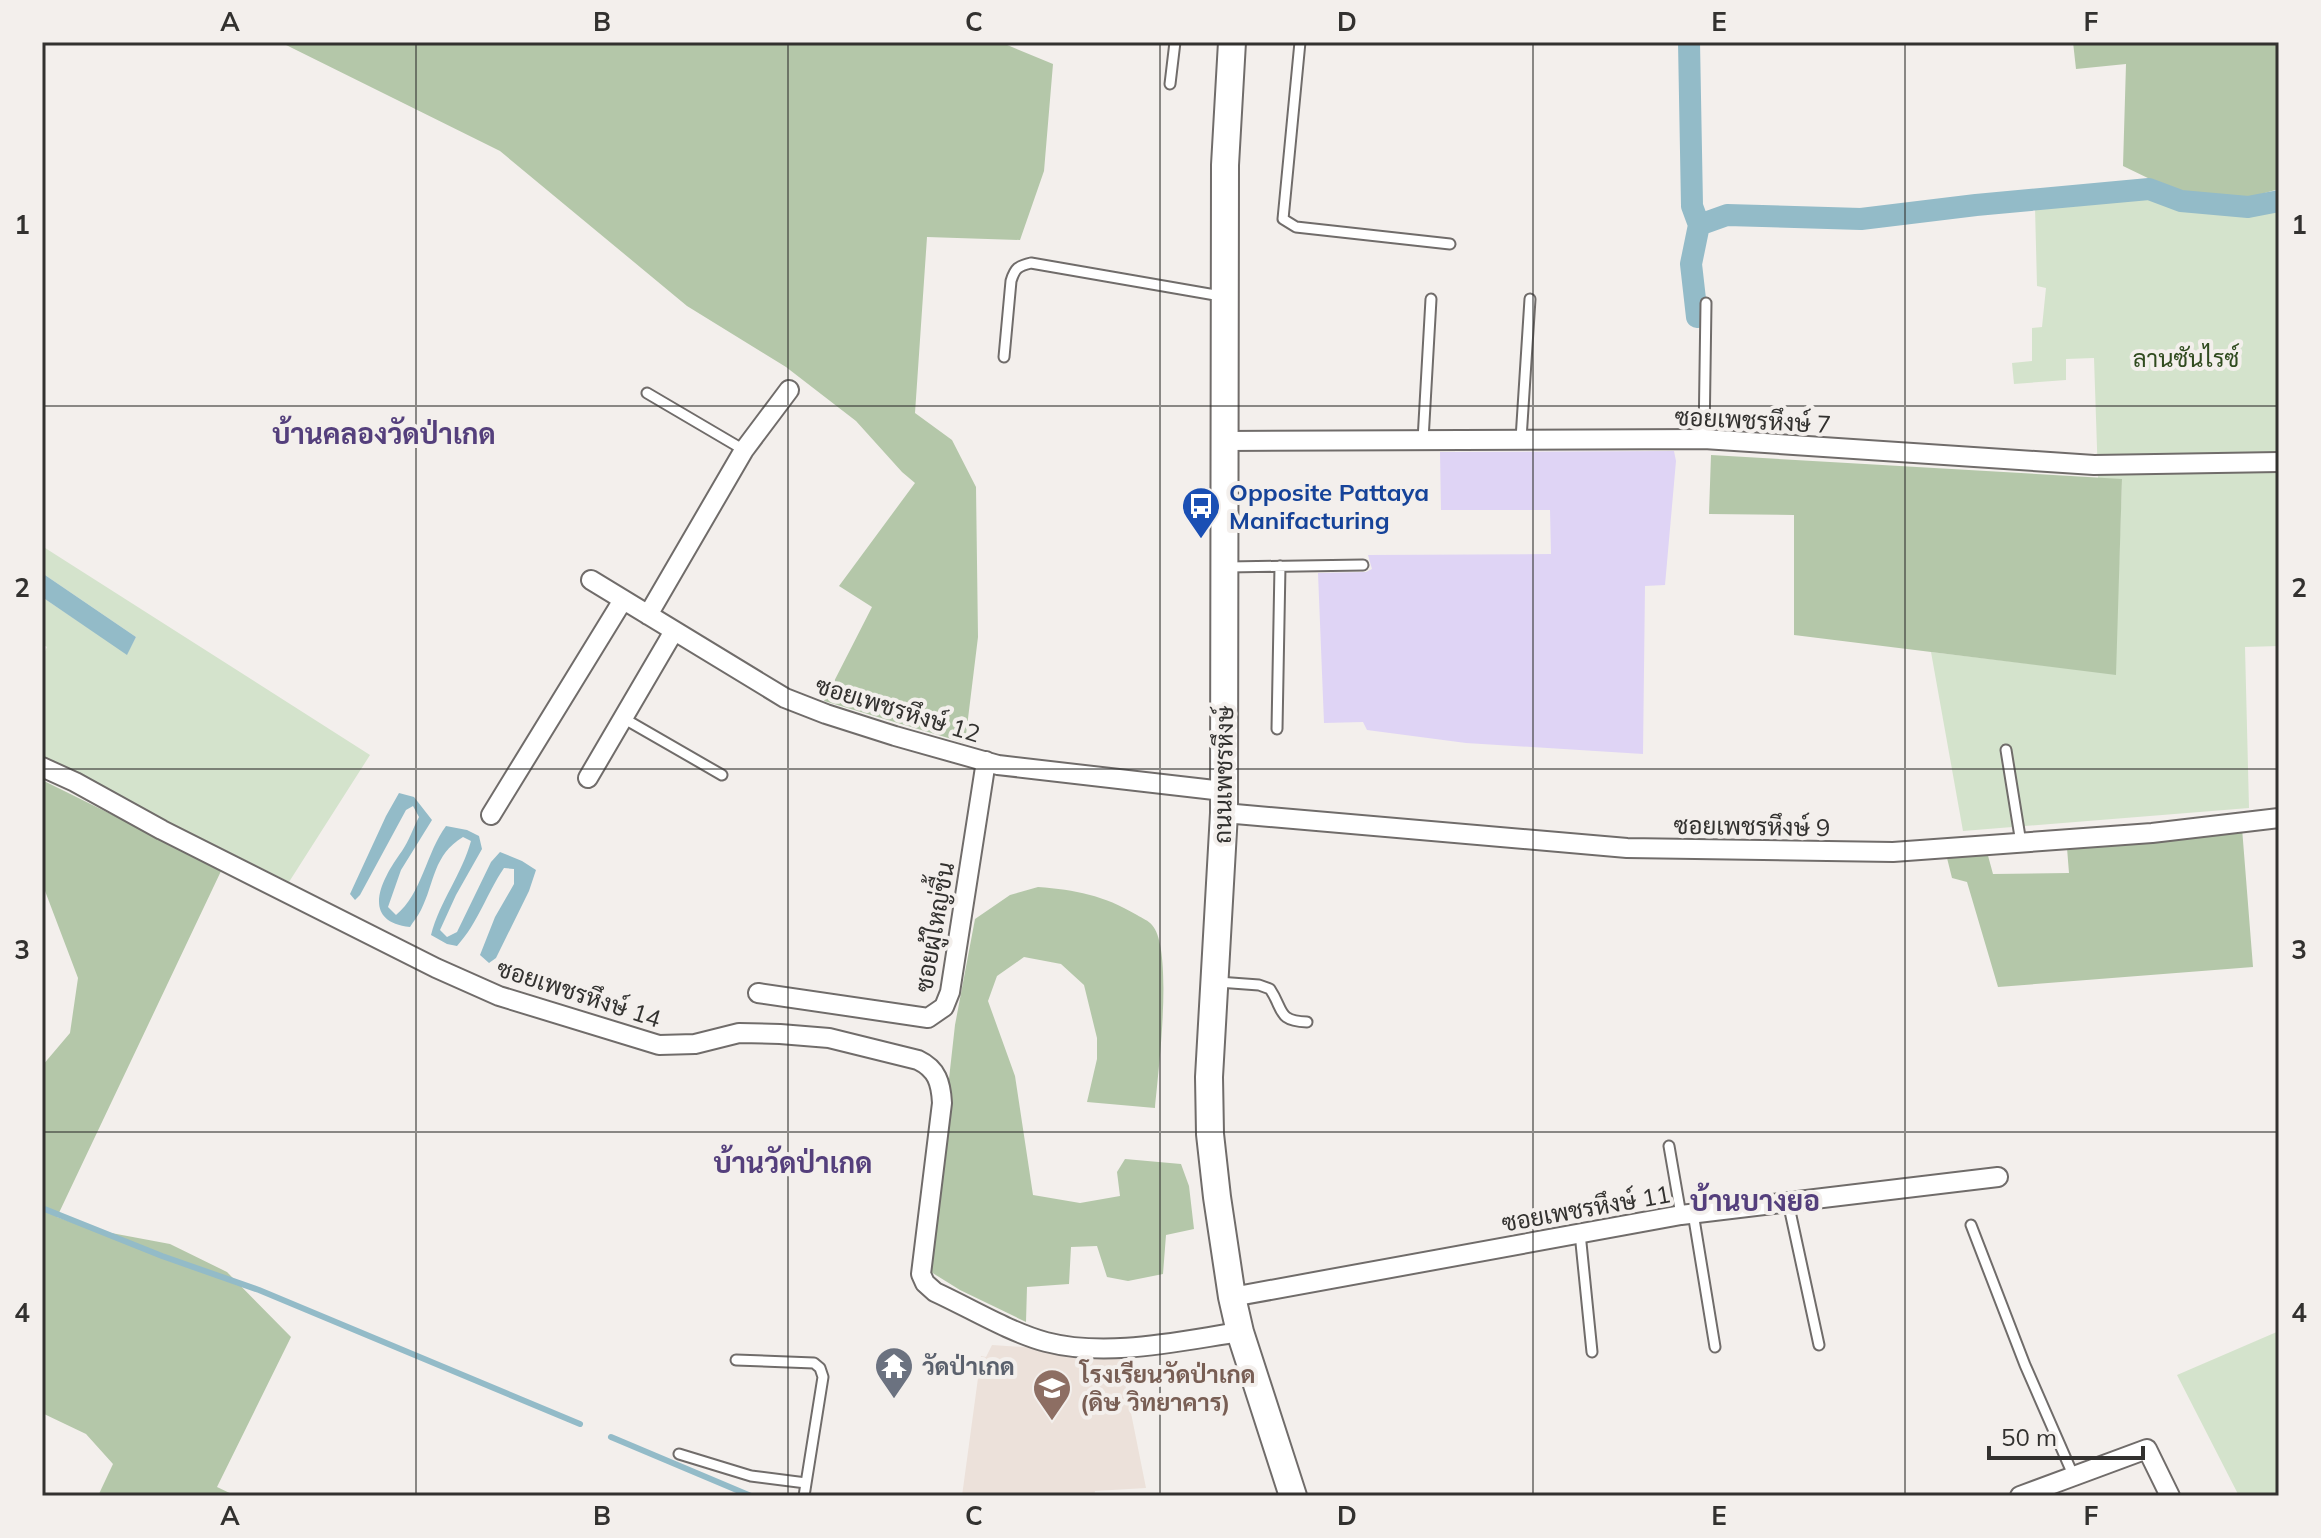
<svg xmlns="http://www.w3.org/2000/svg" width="2321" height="1538" viewBox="0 0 2321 1538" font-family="Mulish,Sarabun,sans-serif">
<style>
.built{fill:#ece1da}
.green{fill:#d4e3cc}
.forest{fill:#b4c7a9}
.water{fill:#93bbc8}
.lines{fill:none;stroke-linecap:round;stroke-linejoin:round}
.stream{stroke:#93bbc8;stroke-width:6}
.canal{stroke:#93bbc8;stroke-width:22}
.building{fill:#dfd4f5}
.service-casing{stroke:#706c6a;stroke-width:13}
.minor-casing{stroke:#706c6a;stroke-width:22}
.secondary-casing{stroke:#706c6a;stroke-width:30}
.service{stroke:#fff;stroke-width:9}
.minor{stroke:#fff;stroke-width:18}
.secondary{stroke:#fff;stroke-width:26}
.grid{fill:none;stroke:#32312f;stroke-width:2;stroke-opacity:0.55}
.labels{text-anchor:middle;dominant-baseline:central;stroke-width:8;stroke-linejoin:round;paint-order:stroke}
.park-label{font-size:24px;fill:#304b1f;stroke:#f3efec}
.street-label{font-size:24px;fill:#32312f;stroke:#f3efec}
.transit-label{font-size:24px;font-weight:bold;fill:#164399;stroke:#f3efec;text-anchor:start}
.worship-label{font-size:24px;font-weight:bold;fill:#5b616d;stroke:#f3efec;text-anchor:start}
.education-label{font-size:24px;font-weight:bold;fill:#785e54;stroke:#f3efec;text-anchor:start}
.quarter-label{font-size:28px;font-weight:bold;fill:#543f7c;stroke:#f3efec}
.neatline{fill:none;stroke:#32312f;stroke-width:3}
.grid-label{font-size:26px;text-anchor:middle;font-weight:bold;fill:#32312f}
</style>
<rect width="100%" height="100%" fill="#f3efec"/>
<!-- built -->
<path class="built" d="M992,1345l127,8 27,135 -51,3 -1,5h-132l19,-140 5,1z"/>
<!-- green -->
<path class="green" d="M2143,196c17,1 26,9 42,12 24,5 71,6 94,-2v440l-34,1 4,161 -286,23 -32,-179 184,22 7,-194 -24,-2 -4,-120 -28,1v21l-52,4 -2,-21 20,-2v-33l10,-1 4,-39 -9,-2 -2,-79 56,-8z
M42,546l328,209 -81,127 -247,-123v-102l5,-10 -5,-3v-47l85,57 9,-17 -94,-64z
M2279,1331v165h-40l-62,-121z"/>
<!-- forest -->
<path class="forest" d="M280,42h720l53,22 -9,107 -24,69 -93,-3 -12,176 37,27 24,47 2,150 -13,106 -141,-42 48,-94 -33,-21 76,-103 -13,-11 -46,-51 -70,-54 -99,-61 -187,-155z
M2073,42h206v147l-36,10 -60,-4 -60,-29 3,-102 -50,5z
M1711,455l411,24 -6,196 -322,-40v-120l-85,-1z
M42,780l180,89 -165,348 33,12 80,15 57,28 64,65 -74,150 19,9h-138l15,-32 -27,-30 -44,-21v-347l28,-33 8,-55 -36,-95z
M2242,828l11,139 -255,20 -31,-105 -15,-4 -6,-24 41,-2 6,22 76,-1 -2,-25z
M1038,887c38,3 65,8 99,28 5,3 12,6 15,10 22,24 6,148 3,183l-68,-6 10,-43v-21l-13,-53 -23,-21 -37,-7 -27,19 -9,25 27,75 18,119 47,8 40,-7 -3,-24 8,-13 56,5 8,22 5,43 -28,6 -3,39 -35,7 -21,-4 -10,-31 -26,1 -2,37 -42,3 -1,35 -66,-32 -29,-18 -2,-14 26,-233 20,-106 35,-24z"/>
<!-- water -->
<path class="water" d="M42,573l94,64 -9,18 -85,-58z
M399,793l15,4 18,23 -31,50 -13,37 8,8c26,-21 30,-62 50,-89l21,4 12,6 3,13 -26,46 -16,35 7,7 10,-5 34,-70 9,-10 22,9 14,9 -7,21 -33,67 -7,5 -9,-8 15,-38 19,-33v-15l-10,-1c-17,25 -26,55 -47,78l-10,-2 -16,-9c9,-34 31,-61 40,-94l-8,-4c-30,18 -28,45 -42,73 -3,6 -8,12 -11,17 -52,-6 -27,-50 -8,-76 7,-10 11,-23 17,-34l-6,-11 -7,4 -46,85 -5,5 -5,-6 36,-78z"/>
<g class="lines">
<!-- stream -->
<path class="stream" d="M42,1208l120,48 97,34 321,134
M611,1437l140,59"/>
<!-- canal -->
<path class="canal" d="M1689,42l3,164 7,19
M1697,317l-6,-53 8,-39 28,-10 134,4 115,-14 173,-16 32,12 67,6 31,-6"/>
</g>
<!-- building -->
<path class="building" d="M1674,451l2,10 -11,124 -20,1 -2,168 -177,-11 -99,-13 -4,-8 -39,1 -6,-150 48,-1 6,-3 -4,-14 183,-1 -1,-44h-109l-1,-58z"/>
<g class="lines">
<!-- service casing -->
<g class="service-casing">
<path id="service" d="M1300,42l-17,177 13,8 154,17
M1170,84l5,-42
M1004,357l7,-76c4,-13 7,-15 20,-18l190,33
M647,393l97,57
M1521,439l9,-140
M1704,439l2,-136
M1423,440l8,-141
M1228,567l135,-2
M623,718l99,57
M1277,729l3,-163
M2006,750l15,93
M1218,982l41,3 11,4c14,21 7,32 37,33
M1669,1146l12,69
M1788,1202l31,143
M1693,1213l22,134
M1971,1225l54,140 49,112
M1580,1233l12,119
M736,1360l78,3 6,5 3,9 -19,119
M679,1454l72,22 55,7"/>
</g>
<!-- minor casing -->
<g class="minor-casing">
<path id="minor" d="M1223,441l481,-2 390,26 185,-3
M591,580l194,118 41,16 69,22 103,29 225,26
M648,615l96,-165 45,-60
M42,767l33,15 87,48 274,138 63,28 160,49 36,-1 44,-11 41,1 49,4 89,22c19,9 23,23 24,43l-21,171 4,9 10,9c35,16 74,40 111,50 62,16 133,-1 194,-10
M588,778l86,-147
M1224,813l403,35 266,4 259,-19 127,-15
M491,815l132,-215
M758,993l170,25 16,-11 6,-15 36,-231
M1232,1297l449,-82 317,-38
M2020,1496l127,-47 23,47"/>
</g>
<!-- secondary casing -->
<g class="secondary-casing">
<path id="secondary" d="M1232,42l-7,123 -1,648 -15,264 1,57 7,63 15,100 8,35 53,164"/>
</g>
<!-- service -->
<use href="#service" class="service"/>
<!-- minor -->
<use href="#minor" class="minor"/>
<!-- secondary -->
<use href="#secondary" class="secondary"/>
</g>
<!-- grid -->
<path class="grid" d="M416,42v1454M788,42v1454M1160,42v1454M1533,42v1454M1905,42v1454M42,406h2237M42,769h2237M42,1132h2237"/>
<!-- icons -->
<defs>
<g id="bus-pin" transform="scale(2)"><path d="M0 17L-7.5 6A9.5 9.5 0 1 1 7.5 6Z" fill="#1a4fb4" stroke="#f3efec"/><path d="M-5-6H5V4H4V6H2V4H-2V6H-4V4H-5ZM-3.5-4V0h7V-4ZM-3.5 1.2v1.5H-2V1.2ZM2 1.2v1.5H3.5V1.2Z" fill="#fff"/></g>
<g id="temple-pin" transform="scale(2)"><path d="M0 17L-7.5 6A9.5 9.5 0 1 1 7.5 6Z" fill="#6b7280" stroke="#f3efec"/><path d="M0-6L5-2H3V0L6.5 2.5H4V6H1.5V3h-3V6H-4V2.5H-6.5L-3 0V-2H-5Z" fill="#fff"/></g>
<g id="school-pin" transform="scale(2)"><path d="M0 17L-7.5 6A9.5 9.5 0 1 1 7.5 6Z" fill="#8d6e63" stroke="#f3efec"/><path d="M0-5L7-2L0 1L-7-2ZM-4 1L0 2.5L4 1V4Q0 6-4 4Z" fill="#fff"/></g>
</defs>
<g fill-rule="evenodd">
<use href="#bus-pin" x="1201" y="506"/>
<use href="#temple-pin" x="894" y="1366"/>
<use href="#school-pin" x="1052" y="1388"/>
</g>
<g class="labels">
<!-- park labels -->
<g class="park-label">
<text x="2186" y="358">ลานซันไรซ์</text>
</g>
<!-- street labels -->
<g class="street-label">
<text transform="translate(1753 420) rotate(3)">ซอยเพชรหึงษ์ 7</text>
<text transform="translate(898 709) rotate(17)">ซอยเพชรหึงษ์ 12</text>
<text transform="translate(1223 775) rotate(-89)">ถนนเพชรหึงษ์</text>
<text transform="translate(1752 826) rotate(1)">ซอยเพชรหึงษ์ 9</text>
<text transform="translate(934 927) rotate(-80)">ซอยผู้ใหญ่ชื้น</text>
<text transform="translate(579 993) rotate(18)">ซอยเพชรหึงษ์ 14</text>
<text transform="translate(1586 1208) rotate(-10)">ซอยเพชรหึงษ์ 11</text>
</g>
<!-- transit labels -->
<g class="transit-label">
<text x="1229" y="492">Opposite Pattaya<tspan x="1229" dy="28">Manifacturing</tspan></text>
</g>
<!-- worship labels -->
<g class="worship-label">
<text x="922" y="1366">วัดป่าเกด</text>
</g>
<!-- education labels -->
<g class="education-label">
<text x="1080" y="1374">โรงเรียนวัดป่าเกด<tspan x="1080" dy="28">(ดิษ วิทยาคาร)</tspan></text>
</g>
<!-- quarter labels -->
<g class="quarter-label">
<text x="384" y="433">บ้านคลองวัดป่าเกด</text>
<text x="793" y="1162">บ้านวัดป่าเกด</text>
<text x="1755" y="1200">บ้านบางยอ</text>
</g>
</g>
<!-- border -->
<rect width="2321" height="1538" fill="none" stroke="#f3efec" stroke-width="88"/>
<!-- scale -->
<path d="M1989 1446v12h154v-12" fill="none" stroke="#32312f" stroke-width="4"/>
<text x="2001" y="1446" font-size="24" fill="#32312f" stroke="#f3efec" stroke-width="6" paint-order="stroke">50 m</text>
<rect x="44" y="44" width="2233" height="1450" class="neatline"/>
<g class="grid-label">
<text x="230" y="31">A</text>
<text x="602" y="31">B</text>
<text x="974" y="31">C</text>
<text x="1347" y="31">D</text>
<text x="1719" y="31">E</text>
<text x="2091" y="31">F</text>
<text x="22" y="234">1</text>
<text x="2299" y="234">1</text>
<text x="22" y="597">2</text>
<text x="2299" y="597">2</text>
<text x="22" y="959">3</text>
<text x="2299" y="959">3</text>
<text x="22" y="1322">4</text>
<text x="2299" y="1322">4</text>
<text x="230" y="1525">A</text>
<text x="602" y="1525">B</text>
<text x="974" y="1525">C</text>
<text x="1347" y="1525">D</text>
<text x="1719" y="1525">E</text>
<text x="2091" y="1525">F</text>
</g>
</svg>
